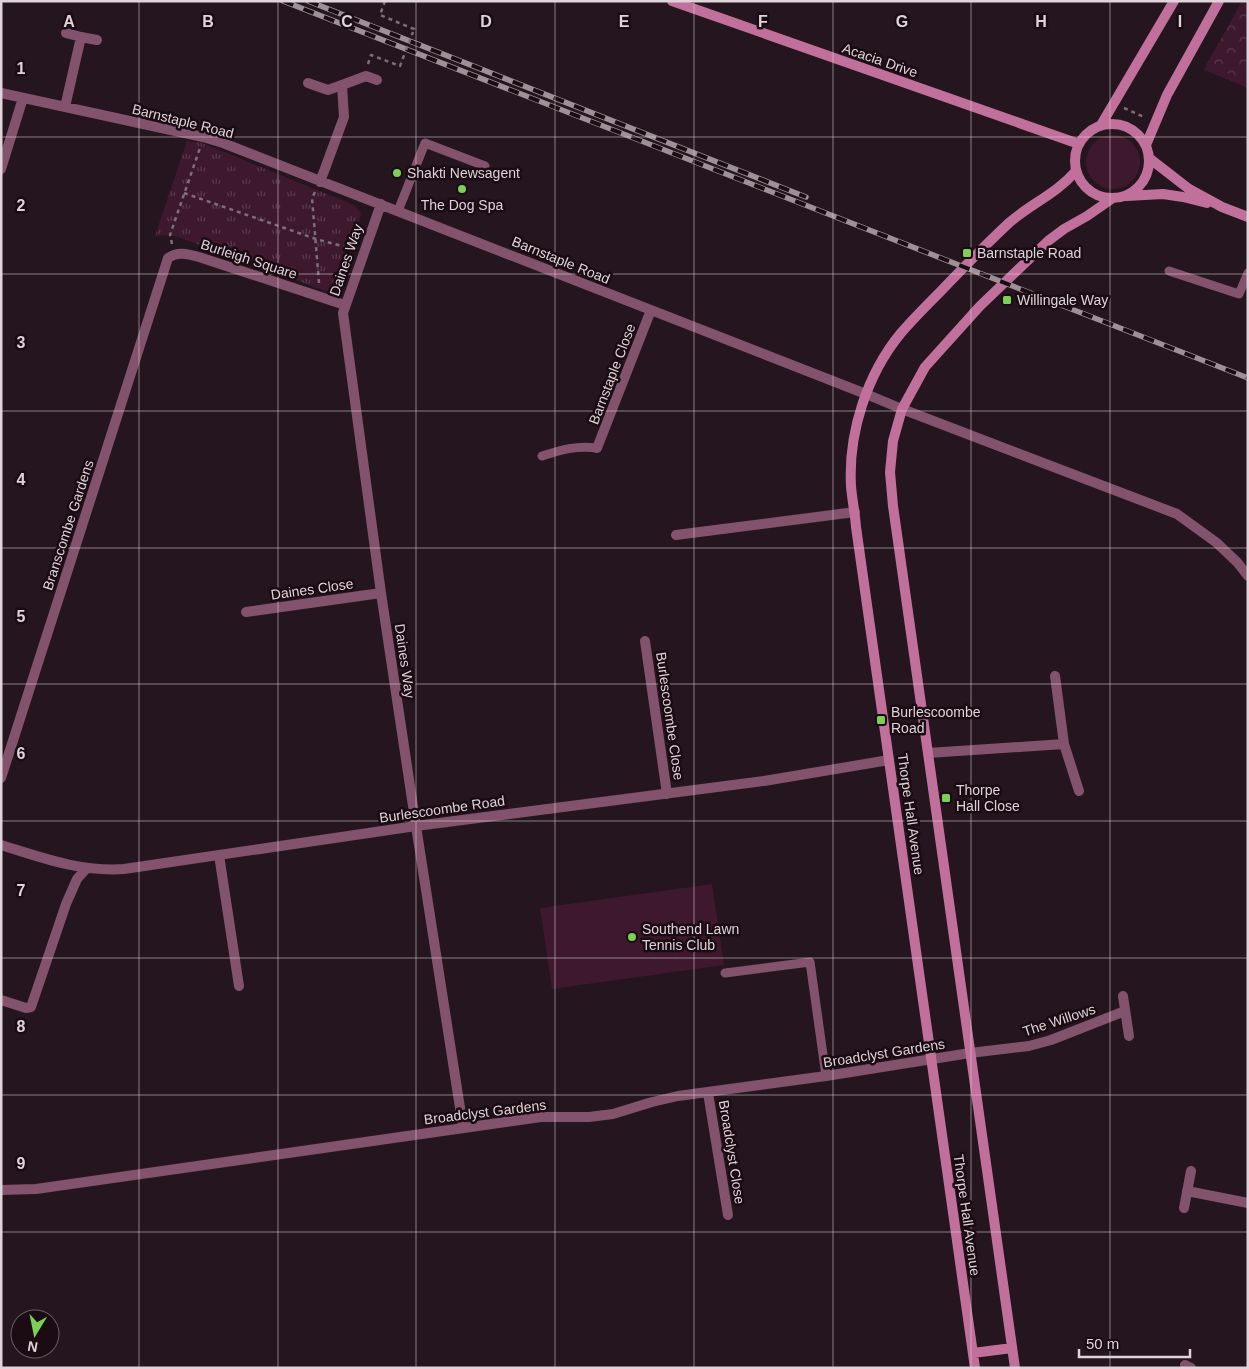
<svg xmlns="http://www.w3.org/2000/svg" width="1249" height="1369" viewBox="0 0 1249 1369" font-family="Helvetica,sans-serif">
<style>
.green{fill:#3e192e}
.forest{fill:url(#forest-crowns)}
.park{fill:url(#park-tufts)}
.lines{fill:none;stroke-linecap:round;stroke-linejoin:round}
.path{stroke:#7d6f76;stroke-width:2.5;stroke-dasharray:4 4;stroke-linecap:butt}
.lane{stroke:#83526c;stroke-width:9}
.street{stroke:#83526c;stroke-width:10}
.secondary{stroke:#c0709b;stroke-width:10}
.rail-casing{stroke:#9d9096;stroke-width:5.5}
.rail{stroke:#1b0c14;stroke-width:4;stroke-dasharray:11;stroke-linecap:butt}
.path-bridge{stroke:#7d6f76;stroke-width:2.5;stroke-dasharray:4 4;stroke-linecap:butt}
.grid{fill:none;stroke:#dfd4d9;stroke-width:1;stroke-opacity:0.55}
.poi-dot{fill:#7cd155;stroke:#1b0c14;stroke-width:2}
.labels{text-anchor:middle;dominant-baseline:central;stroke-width:5;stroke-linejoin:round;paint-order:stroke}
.street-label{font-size:14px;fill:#dfd4d9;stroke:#1b0c14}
.poi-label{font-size:14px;fill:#dfd4d9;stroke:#1b0c14;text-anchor:start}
.grid-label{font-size:16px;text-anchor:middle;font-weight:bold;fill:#dfd4d9;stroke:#1b0c14;stroke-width:5;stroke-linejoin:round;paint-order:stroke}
</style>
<defs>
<pattern id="forest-crowns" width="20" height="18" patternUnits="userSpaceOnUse" patternTransform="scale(1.25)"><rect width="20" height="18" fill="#3e192e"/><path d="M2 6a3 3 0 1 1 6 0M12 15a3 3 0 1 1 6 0" fill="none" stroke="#593a4c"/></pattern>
<pattern id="park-tufts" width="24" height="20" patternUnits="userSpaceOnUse" patternTransform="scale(1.25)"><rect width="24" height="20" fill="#3e192e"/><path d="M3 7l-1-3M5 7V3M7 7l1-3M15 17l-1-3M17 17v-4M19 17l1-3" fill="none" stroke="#593a4c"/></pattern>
</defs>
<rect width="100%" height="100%" fill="#25151e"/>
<!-- green -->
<path class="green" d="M1242,1h6v87l-44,-18z
M1086 162a27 27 0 1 1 54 0a27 27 0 1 1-54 0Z
M712,884l12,81 -172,24 -12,-81z"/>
<!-- forest -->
<path class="forest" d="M1243,1h5v68l-5,10 -37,-14z"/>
<!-- park -->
<path class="park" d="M187,141l15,2 152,62 7,8 -5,19 -25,61 -153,-56 -8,-2 -15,1z"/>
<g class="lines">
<!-- path -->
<path class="path" d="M385,1l-5,14 34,14 -1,3
M368,64l3,-9 29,11 6,-16
M1124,108l20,9
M315,192l-3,6 7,85
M184,193l132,46 37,10
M172,244l-2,-9 30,-87"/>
<!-- lane -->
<path class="lane" d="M398,211l27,-68 60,23
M1169,271l70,23 9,-21
M542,456c19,-6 35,-11 55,-8
M725,973l85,-11 16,114"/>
<!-- street -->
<path class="street" d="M66,33l15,4
M308,83l20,7 14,-5 2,32 -24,65
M342,85l24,-9 11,4
M1,93l202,44 20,6 643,251 36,15 275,105 40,29 20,19 11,14
M65,107l16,-70 16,3
M1,169l22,-71
M381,204l-38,109 38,280 35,233 47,301
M597,448l54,-138
M676,535l179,-23
M246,612l135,-19
M645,641l22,153
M1055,676l9,68
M928,753l136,-9 15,47
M1,778l167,-520c10,-7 20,-4 31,-1l146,48
M1,845c42,13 79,27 123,24l292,-43 348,-45 125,-21
M219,855l20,131
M1123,996l6,40
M1,1000l25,8 5,-1 35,-103 11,-25 9,-10
M708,1093l20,122
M1,1190l35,-1 505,-72h48l24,-3 39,-12 26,-6 148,-20 144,-23 59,-7 22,-6 74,-29
M1187,1191l61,12
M1184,1208l7,-37
M1185,1365l6,3"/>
<!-- secondary -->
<path class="secondary" d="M672,1l407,143
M1075 161a37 37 0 1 1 74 0a37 37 0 1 1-74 0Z
M1101,125l73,-124
M1146,145l21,-50 52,-94
M1149,158l40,31 33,18 26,10
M1127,196l36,-2 20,3 24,6
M973,1353l39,-5
M975,1368l-119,-841c-1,-14 -4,-28 -5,-41 -3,-53 16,-112 50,-153 12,-14 26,-28 39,-41 23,-24 46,-48 70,-70 22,-19 46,-28 66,-51
M1015,1368l-122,-862 -3,-34 3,-31 9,-32 23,-42 55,-61 68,-65 16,-12 23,-13 26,-18"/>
<!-- rail casing -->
<g class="rail-casing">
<path id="rail" d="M283,1l965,377
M308,1l498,196"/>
</g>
<!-- rail -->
<use href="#rail" class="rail"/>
<!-- path-bridge -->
<path class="path-bridge" d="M406,50l7,-18"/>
</g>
<!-- grid -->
<path class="grid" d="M139,1v1367M278,1v1367M416,1v1367M555,1v1367M694,1v1367M833,1v1367M971,1v1367M1110,1v1367M1,137h1247M1,274h1247M1,411h1247M1,548h1247M1,684h1247M1,821h1247M1,958h1247M1,1095h1247M1,1232h1247"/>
<!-- markers -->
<g class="poi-dot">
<circle cx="397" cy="173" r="5"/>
<circle cx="462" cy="189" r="5"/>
<rect x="962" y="248" width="10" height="10" rx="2.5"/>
<rect x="1002" y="295" width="10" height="10" rx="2.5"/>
<rect x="876" y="715" width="10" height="10" rx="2.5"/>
<rect x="941" y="793" width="10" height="10" rx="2.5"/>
<circle cx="632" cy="937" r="5"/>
</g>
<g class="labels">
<!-- street labels -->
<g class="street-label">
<text transform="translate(880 60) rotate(19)">Acacia Drive</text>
<text transform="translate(183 121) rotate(14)">Barnstaple Road</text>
<text transform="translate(249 259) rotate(18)">Burleigh Square</text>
<text transform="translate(346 260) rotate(-71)">Daines Way</text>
<text transform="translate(561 260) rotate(22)">Barnstaple Road</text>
<text transform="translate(612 374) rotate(-69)">Barnstaple Close</text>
<text transform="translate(68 525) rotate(-72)">Branscombe Gardens</text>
<text transform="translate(312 589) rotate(-8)">Daines Close</text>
<text transform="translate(405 661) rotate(82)">Daines Way</text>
<text transform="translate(670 716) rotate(82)">Burlescoombe Close</text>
<text transform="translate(442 809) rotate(-8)">Burlescoombe Road</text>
<text transform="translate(911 814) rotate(82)">Thorpe Hall Avenue</text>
<text transform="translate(1059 1020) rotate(-18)">The Willows</text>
<text transform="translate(884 1053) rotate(-9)">Broadclyst Gardens</text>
<text transform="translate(485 1112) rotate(-7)">Broadclyst Gardens</text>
<text transform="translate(732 1152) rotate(81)">Broadclyst Close</text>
<text transform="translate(967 1215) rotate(82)">Thorpe Hall Avenue</text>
</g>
<!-- poi labels -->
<g class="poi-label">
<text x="407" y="173">Shakti Newsagent</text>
<text x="462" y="205" text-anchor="middle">The Dog Spa</text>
<text x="977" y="253">Barnstaple Road</text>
<text x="1017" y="300">Willingale Way</text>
<text x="891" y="712">Burlescoombe<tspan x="891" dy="16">Road</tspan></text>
<text x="956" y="790">Thorpe<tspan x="956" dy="16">Hall Close</tspan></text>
<text x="642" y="929">Southend Lawn<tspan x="642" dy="16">Tennis Club</tspan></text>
</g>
</g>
<g class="grid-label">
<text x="69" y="27">A</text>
<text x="208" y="27">B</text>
<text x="347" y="27">C</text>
<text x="486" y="27">D</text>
<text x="624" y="27">E</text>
<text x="763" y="27">F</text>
<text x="902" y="27">G</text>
<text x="1041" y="27">H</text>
<text x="1180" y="27">I</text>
<text x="21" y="74">1</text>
<text x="21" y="211">2</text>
<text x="21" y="348">3</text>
<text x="21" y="485">4</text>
<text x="21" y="622">5</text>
<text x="21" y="759">6</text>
<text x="21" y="896">7</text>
<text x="21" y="1032">8</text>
<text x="21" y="1169">9</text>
</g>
<!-- border -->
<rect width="1249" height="1369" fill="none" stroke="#dfd4d9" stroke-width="5"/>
<!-- north arrow -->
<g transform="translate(35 1334) rotate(190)"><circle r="24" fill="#1b0c14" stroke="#695c63"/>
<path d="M0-4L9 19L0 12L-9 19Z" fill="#7cd155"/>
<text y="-8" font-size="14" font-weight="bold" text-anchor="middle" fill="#dfd4d9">N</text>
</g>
<!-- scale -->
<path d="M1079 1349v8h111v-8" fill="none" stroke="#dfd4d9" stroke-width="2.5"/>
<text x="1086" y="1349" font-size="15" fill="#dfd4d9" stroke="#1b0c14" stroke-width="4" paint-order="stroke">50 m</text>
</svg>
